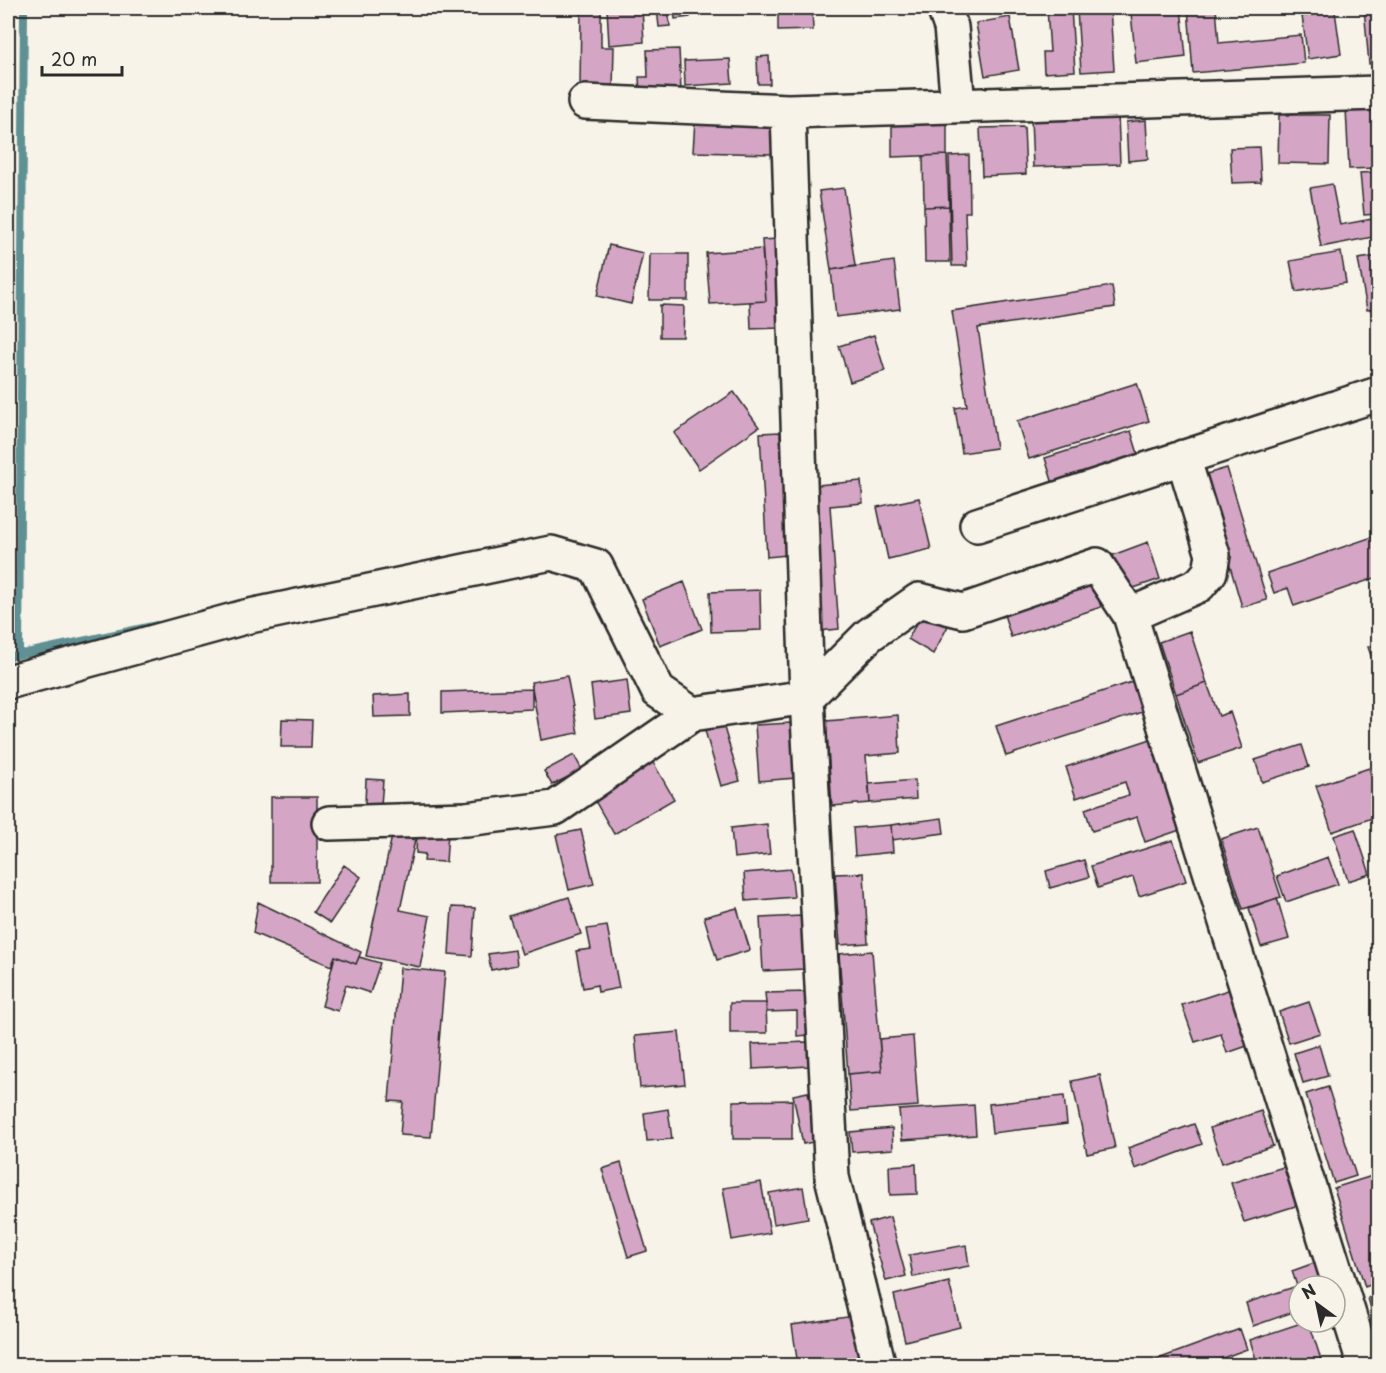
<svg xmlns="http://www.w3.org/2000/svg" width="1386" height="1373" viewBox="0 0 1386 1373" font-family="'Playpen Sans',sans-serif">
<style>
.lines{fill:none;stroke-linecap:round;stroke-linejoin:round}
.stream{stroke:#5f9093;stroke-width:8}
.building{fill:#d4a5c5;stroke:#2b2b2b;stroke-width:1.5}
.minor-casing{stroke:#2b2b2b;stroke-width:38}
.minor{stroke:#f7f3e8;stroke-width:33}
</style>
<rect width="100%" height="100%" fill="#f7f3e8"/>
<filter id="ink" filterUnits="userSpaceOnUse"><feTurbulence type="fractalNoise" baseFrequency=".0167" numOctaves="2"/><feDisplacementMap in="SourceGraphic" scale="12" xChannelSelector="R" yChannelSelector="G"/><feConvolveMatrix kernelMatrix="1 2 1 2 8 2 1 2 1" color-interpolation-filters="sRGB"/></filter>
<g filter="url(#ink)">
<g class="lines">
<!-- stream -->
<path class="stream" d="M19,653l5,-645
M8,657l149,-32"/>
</g>
<!-- building -->
<path class="building" d="M581,8h20v39h13l-1,41 -33,-1z
M607,8h35l2,34 -35,3z
M657,8h11l2,18 -11,1z
M674,8h15l1,9 -15,2z
M778,8h34l1,22 -35,1z
M1047,8h24l4,63 -31,2 -1,-21h7z
M1110,8l4,62 -33,2 -4,-62z
M1181,8l5,49 -50,6 -5,-50z
M1188,8h28l3,35 82,-8 3,28 -111,10z
M1292,8h18l1,2 -18,4z
M1364,8h14v55l-9,1z
M1335,11l6,43 -33,5 -6,-43z
M1010,17l9,53 -34,6 -9,-53z
M679,49l2,43 -41,2 -1,-17h9l-1,-27z
M769,56l1,28h-12l-1,-27z
M730,59l2,24 -47,3 -1,-25z
M1378,107v61l-29,1 -3,-61z
M1118,115l2,49 -87,3 -2,-49z
M1279,115h51l-1,49 -51,-1z
M947,116v39l-55,2v-40z
M695,120l79,2 -1,32 -80,-2z
M1146,120l2,39 -20,2 -2,-39z
M1024,127l2,47 -44,2 -2,-48z
M1259,147l2,35 -29,1 -2,-35z
M947,155l2,51 -25,1 -1,-51z
M969,155l1,57h-5l2,54h-15l-3,-110z
M1378,172v42l-14,1 -4,-42z
M1332,184l8,41 38,-7v18l-57,11 -11,-59z
M844,188l11,78 -24,4 -12,-79z
M949,206l1,56h-25l-1,-55z
M778,239l4,89 -31,1 -1,-27 16,-1 -4,-61z
M609,245l34,8 -12,51 -34,-8z
M762,249l4,52 -56,3 -4,-51z
M1341,252l5,31 -50,9 -6,-31z
M650,254h38v46h-39z
M1378,256v52l-11,2 -9,-51z
M894,261l6,48 -64,8 -5,-47z
M1112,286l3,21 -137,21 18,120 -34,5 -7,-45 12,-2 -15,-95z
M660,305l24,1 -1,31h-23z
M874,335l11,36 -35,11 -11,-36z
M1137,383l12,38 -120,38 -12,-38z
M734,392l25,35 -60,42 -25,-36z
M1131,431l8,26 -86,27 -8,-26z
M780,432l7,123 -20,2 -7,-124z
M1227,468l40,132 -25,7 -39,-132z
M861,481l2,22 -33,3 9,123 -21,2 -12,-145z
M919,498l12,51 -43,10 -11,-52z
M1378,535v42l-84,29 -6,-18 -14,5 -7,-20z
M1148,542l12,37 -35,12 -12,-36z
M1092,579l9,28 -90,30 -9,-29z
M684,582l18,47 -42,17 -18,-47z
M760,590l1,40 -50,2 -1,-40z
M1378,602v25l-7,-23z
M923,611l25,15 -15,28 -25,-15z
M1190,631l17,52 -31,11 -17,-52z
M1378,644v19l-4,1 -6,-17z
M567,676l11,57 -37,7 -10,-58z
M627,680l4,34 -36,5 -4,-34z
M1135,681l10,30 -139,45 -10,-30z
M1207,683l12,33 11,-4 12,36 -44,15 -22,-69z
M532,689v20l-90,4v-21z
M410,694v22l-36,1 -1,-21z
M898,715l2,38 -34,3 4,47 -38,3 -6,-85z
M282,719l30,1 -1,27h-30z
M722,721l18,60 -19,5 -17,-59z
M791,723l5,55 -37,3 -4,-56z
M1151,739l29,91 -35,12 -8,-25 -45,14 -7,-22 44,-14 -4,-13 -49,16 -10,-31z
M1302,745l7,22 -47,15 -7,-22z
M574,755l8,15 -30,15 -8,-14z
M650,757l24,42 -60,35 -24,-42z
M1369,768l9,28v20l-46,16 -16,-46z
M366,779l17,1 -2,25 -16,-1z
M915,780l1,19 -46,4 -1,-19z
M271,797h46v85h-46z
M942,818l2,15 -52,7 -1,-15z
M767,824l3,30 -36,4 -3,-30z
M891,825l2,27 -38,4 -2,-28z
M1258,827l23,70 -38,12 -22,-70z
M1355,829l15,45 -22,7 -14,-45z
M417,830l31,2 -2,30 -22,-1 1,-7 -9,-1z
M581,830l13,54 -25,6 -13,-55z
M392,836l23,4 -15,70 30,6 -10,51 -54,-11z
M1173,840l13,41 -47,15 -6,-19 -35,11 -7,-22z
M1328,857l10,27 -52,18 -9,-26z
M1084,860l5,17 -39,11 -4,-17z
M344,865l17,12 -31,46 -17,-11z
M791,869l3,28 -48,4 -2,-28z
M864,873l4,70 -28,2 -5,-71z
M1378,884v15l-4,-13z
M569,897l12,37 -59,20 -13,-38z
M1277,898l12,41 -28,8 -12,-39z
M258,902l103,50 -5,12 -21,-8 -4,10 -78,-33z
M452,907l23,1 -3,48 -23,-2z
M737,908l13,42 -33,10 -13,-43z
M801,916l3,53 -41,2 -3,-53z
M607,926l12,62 -21,4 -1,-7 -14,3 -7,-37 15,-2 -4,-20z
M515,950l2,15 -26,5 -3,-16z
M872,951l10,120 -34,3 -9,-120z
M335,956l21,8 3,-7 21,6 -10,30 -24,-8 -8,26 -16,-5z
M400,968l45,4 -14,165 -31,-2 3,-33 -14,-1z
M1231,989l19,56 -23,8 -6,-19 -26,8 -13,-37z
M807,992l1,43 -11,1v-25l-30,1 -2,-19z
M1309,1002l11,31 -31,10 -10,-31z
M730,1003h36l1,30h-37z
M679,1032l6,52 -45,4 -5,-52z
M913,1036l5,70 -67,5 -3,-37 34,-3 -3,-32z
M808,1042l1,24 -56,3 -1,-25z
M1319,1045l9,31 -25,7 -9,-30z
M1100,1075l15,73 -28,6 -15,-73z
M1328,1087l28,89 -22,7 -28,-89z
M808,1092l10,49 -15,3 -10,-49z
M1064,1096l3,28 -75,9 -3,-29z
M792,1100v39h-59v-38z
M974,1105l2,30 -74,5 -3,-30z
M668,1109l4,30 -25,2 -3,-28z
M1261,1111l12,35 -51,17 -12,-35z
M1194,1124l8,20 -67,25 -7,-21z
M892,1128l1,21 -41,3 -2,-20z
M621,1163l26,88 -19,6 -26,-88z
M916,1164l1,30 -27,1 -1,-29z
M1290,1165l12,39 -58,18 -13,-39z
M1372,1176l6,23v83l-13,5 -31,-99z
M761,1182l9,51 -38,7 -9,-52z
M803,1187l5,31 -34,6 -5,-31z
M890,1217l16,59 -20,5 -17,-58z
M966,1245l3,21 -56,11 -4,-22z
M1317,1262l8,24h-26v24l-46,16 -7,-23 51,-17 -5,-15z
M949,1282l11,45 -55,14 -11,-46z
M1378,1295v38l-10,-35z
M854,1316l6,43 -15,2v5h-47l-6,-41z
M1304,1322h5l14,44h-65l-8,-26z
M1240,1329l7,20 -46,17h-62z"/>
<g class="lines">
<!-- minor casing -->
<g class="minor-casing">
<path id="minor" d="M944,8l7,19 7,78
M585,102l203,9 590,-18
M788,111l19,586 25,480 47,189
M977,525l401,-131
M1130,615l69,-30 11,-13 3,-17 -30,-98
M8,682l237,-65 306,-64 45,13 62,125 34,23 115,-17 62,-62 50,-35 44,11 134,-46 33,50 235,751
M329,823l137,-4 89,-11 137,-94"/>
</g>
<!-- minor -->
<use href="#minor" class="minor"/>
</g>
</g>
<!-- margin -->
<rect width="1386" height="1373" fill="none" stroke="#f7f3e8" stroke-width="30"/>
<rect x="15" y="15" width="1356" height="1343" fill="none" stroke="#2b2b2b" stroke-width="2" filter="url(#ink)"/>
<!-- north arrow -->
<g transform="translate(1317 1304) rotate(327)"><circle r="28" fill="#f7f3e8" stroke="#a5a39c" stroke-width="1.5"/>
<path d="M0-4.5L10 22L0 15L-10 22Z" fill="#2b2b2b"/>
<text y="-9" font-size="16" font-weight="bold" text-anchor="middle" fill="#2b2b2b">N</text>
</g>
<!-- scale -->
<path d="M42 66v9h80v-9" fill="none" stroke="#2b2b2b" stroke-width="3"/>
<text x="51" y="66" font-size="18" fill="#2b2b2b" stroke="#f7f3e8" stroke-width="4.5" paint-order="stroke">20 m</text>
</svg>
